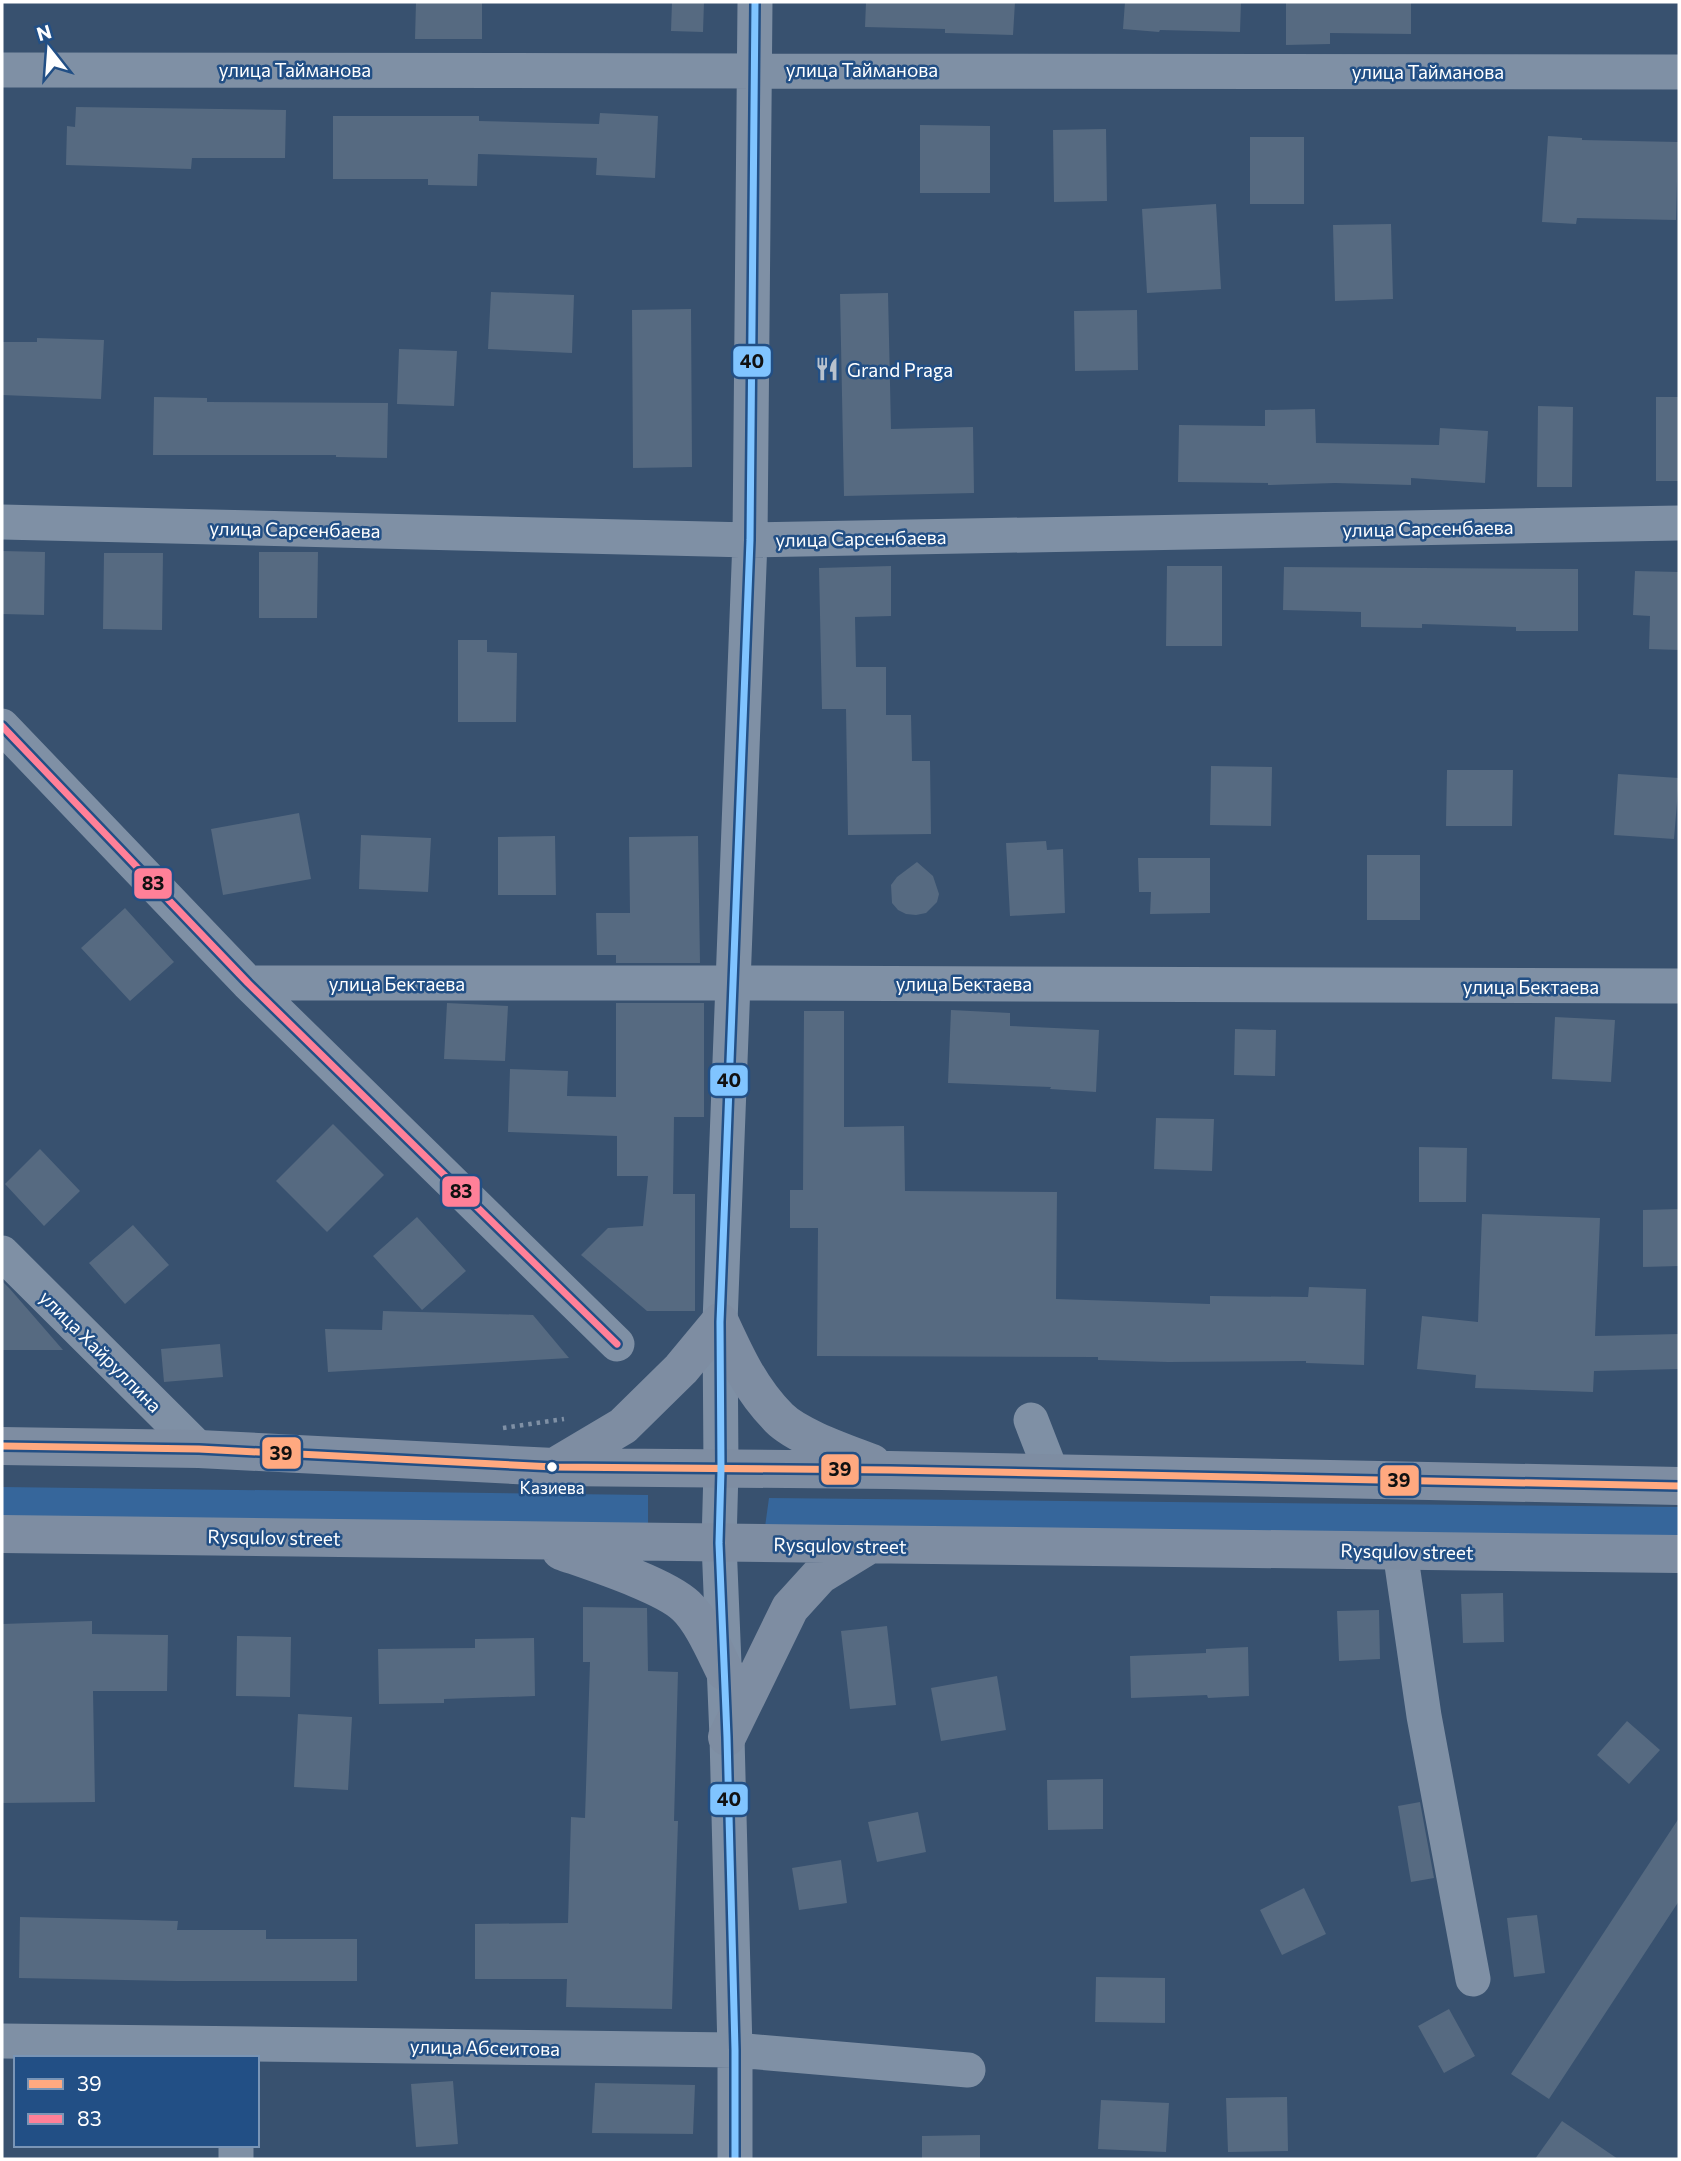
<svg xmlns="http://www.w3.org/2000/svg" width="1681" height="2161" viewBox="0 0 1681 2161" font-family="Commissioner,sans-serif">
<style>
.green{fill:#36669b}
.building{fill:#566a81}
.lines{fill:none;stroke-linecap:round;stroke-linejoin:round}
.path{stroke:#7f90a5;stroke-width:4.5;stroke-dasharray:3.5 5;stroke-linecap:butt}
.minor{stroke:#7f90a5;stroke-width:35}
.major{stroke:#7e8da2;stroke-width:38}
.bus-1-casing{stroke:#224f85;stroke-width:12}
.bus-2-casing{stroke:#224f85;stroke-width:12}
.bus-3-casing{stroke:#224f85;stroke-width:12}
.bus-1{stroke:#ffa980;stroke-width:7}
.bus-2{stroke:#ff8098;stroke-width:7}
.bus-3{stroke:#80c4ff;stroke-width:7}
.bus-dot{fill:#fff;stroke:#224f85;stroke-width:2.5}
.labels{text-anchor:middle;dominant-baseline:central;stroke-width:5;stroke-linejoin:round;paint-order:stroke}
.bus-label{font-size:17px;fill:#fff;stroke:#224f85}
.street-label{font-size:19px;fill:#fff;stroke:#224f85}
.poi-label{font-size:19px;fill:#fff;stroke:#224f85;text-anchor:start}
.line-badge{stroke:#224f85;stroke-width:2.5}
.pale-badge-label{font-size:19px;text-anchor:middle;font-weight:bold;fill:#111}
</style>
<rect width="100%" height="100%" fill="#38516f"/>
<!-- green -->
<path class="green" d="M2,1487l646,8v30l-646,-7z
M769,1498l910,9v29l-914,-9z"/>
<!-- building -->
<path class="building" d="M416,2h66v37h-67z
M672,2h32l-1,30 -32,-1z
M866,2h149l-2,33 -68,-2v-4l-80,-2z
M1125,2h116l-1,30 -80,-2 -1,2 -36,-3z
M1286,2h125v32l-81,-1v11l-44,1z
M76,107l210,3 -1,48h-93l-1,11 -125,-4 1,-39 8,1z
M600,113l58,3 -3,62 -59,-3 1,-17 -119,-4 -1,32 -49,-1v-6h-95v-63h146v5l120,3z
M920,125l70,1v67h-70z
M1106,129l1,72 -53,1 -1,-72z
M1548,136l34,2v2l96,2 -2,78 -99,-2 -1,6 -34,-2z
M1250,137h54v67h-54z
M1216,204l5,85 -74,4 -5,-84z
M1391,224l2,75 -58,2 -2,-76z
M491,292l83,3 -2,58 -84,-4z
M888,293l3,136 82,-2 1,66 -130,3 -4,-202z
M691,309l1,158 -59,1 -1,-158z
M1137,310l1,60 -63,1 -1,-60z
M37,338l67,2 -3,59 -99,-4v-53h35z
M399,349l58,2 -3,55 -57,-2z
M154,397l53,1v4l181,1 -1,55 -51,-1v-2h-183z
M1656,397h23v84h-23z
M1538,406l35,1 -1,80h-35z
M1315,409l1,34 123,2 1,-17 48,3 -3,52 -74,-5v7l-76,-2 -67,2v-2l-90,-1 1,-57 86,1v-16z
M2,551l43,1 -1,63 -42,-1z
M259,552h59l-1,66h-58z
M104,553h59l-1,77 -59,-1z
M891,566v50l-36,1 1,50h30v48h25l1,46h18l1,73 -83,1 -2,-126h-24l-3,-141z
M1167,566h55v80h-56z
M1284,567l294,2v62h-62v-4l-94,-3v4l-61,-1v-15l-78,-2z
M1635,571l44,1v78l-30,-1 1,-33 -17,-1z
M458,640h29v12l30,1 -1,69h-58z
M1211,766l61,1 -1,59 -61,-1z
M1447,770h66l-1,56h-66z
M1618,774l61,4 -5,61 -60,-4z
M299,813l12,66 -88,16 -12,-66z
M361,835l70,3 -3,54 -69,-3z
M555,836l1,59h-58v-58z
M698,836l2,127h-84v-8h-19l-1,-42h34l-1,-76z
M1046,841l1,9 16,-1 2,64 -55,3 -4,-73z
M1367,855h53v65h-53z
M1138,858h72v55l-60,1 1,-22h-12z
M917,862l16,14 6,18 -2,8 -11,11 -10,2 -10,-1 -8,-4 -6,-7 -1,-18 6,-8z
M125,908l49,54 -44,39 -49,-53z
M447,1003l61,3 -3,55 -61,-2z
M616,1003h88v114h-30l-1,77h22v117h-48l-66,-56 27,-27 35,-2 5,-50h-31v-40l-109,-4 2,-63 58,2 -1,25 49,1z
M951,1010l59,3v13l89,4 -3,62 -46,-3 1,-2 -103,-4z
M804,1011h40v116l60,-1 1,65 152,1 -1,107 154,5v-8l98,1 1,-10 57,2 -2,76 -58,-2v-2l-138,1 -70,-2v-3l-281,-1 1,-128h-28v-38h13z
M1555,1017l60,3 -4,62 -59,-3z
M1235,1029l41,1 -1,46 -41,-1z
M1156,1118l58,1 -2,52 -58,-2z
M333,1124l51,51 -57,57 -51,-51z
M1419,1147l48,1 -1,54h-47z
M40,1149l40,42 -36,35 -39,-42z
M1679,1209v57l-36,1v-57z
M1482,1214l118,4 -5,118 84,-2v35l-85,2 -1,21 -118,-4 1,-13 -59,-6 5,-53 56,6z
M417,1217l49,54 -44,39 -49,-54z
M133,1225l36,40 -44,39 -36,-41z
M2,1281l8,8 53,61h-61z
M383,1311l150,4 36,43 -241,14 -3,-43 57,1z
M220,1344l3,33 -59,5 -3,-33z
M1503,1593l1,49 -41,1 -2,-49z
M583,1607l64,1 1,63 30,1 -4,149h4l-6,188 -106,-2 1,-28h-92v-55l93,-1 3,-106 14,1 5,-156h-7z
M1379,1610l1,49 -41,2 -2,-50z
M92,1621v13l76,1 -1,56h-74l2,111 -93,1v-179z
M887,1626l9,79 -46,4 -9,-78z
M237,1636l54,1 -1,60 -54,-1z
M534,1638l1,58 -91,3v4l-65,1 -1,-55 97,-1v-9z
M1248,1647l1,49 -41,2 -1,-3 -76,3 -1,-42 76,-3v-4z
M997,1676l9,54 -65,11 -10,-53z
M298,1714l54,3 -4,73 -54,-3z
M1627,1721l33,29 -31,34 -32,-29z
M1103,1779v50l-55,1 -1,-50z
M1420,1802l14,76 -23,4 -13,-76z
M918,1812l8,40 -49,10 -9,-40z
M1679,1818v83l-130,198 -38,-25z
M841,1860l6,43 -48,7 -7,-42z
M1304,1888l22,46 -44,21 -22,-45z
M1537,1915l8,58 -31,4 -7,-59z
M20,1917l158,4 -1,9h89v9h91v42h-181l-157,-3z
M1096,1977l69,1v45l-70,-1z
M1449,2009l26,47 -31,17 -26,-47z
M453,2081l5,63 -42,3 -5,-63z
M595,2083l100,2 -2,49 -101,-1z
M1287,2097l1,54 -60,1 -2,-54z
M1101,2100l68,3 -3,49 -68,-3z
M1562,2121l56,38h-83z
M980,2135v24h-58v-23z"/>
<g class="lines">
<!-- path -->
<path class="path" d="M503,1428l61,-9"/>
<!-- minor -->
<path class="minor" d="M2,70l1677,2
M2,522l748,18 929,-17
M2,726l246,257 369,361
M248,983h486l945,3
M2,1253l197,196
M1031,1420l21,54
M1400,1551l24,165 49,263
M2,2041l733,9 233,20
M236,2159v-14
M735,2159v-109l-8,-313 -8,-194 2,-73 -1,-148 30,-782 5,-538"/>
<!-- major -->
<path class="major" d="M2,1446l197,3 355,18 336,3 789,16
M554,1467l69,-41 58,-57 39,-47c16,35 31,68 59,96 19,19 67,35 93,45
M2,1534l1677,20
M561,1551c31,11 103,34 125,55 16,15 29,46 39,66
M727,1737l63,-129 30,-33 49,-30"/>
<!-- bus-1 casing -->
<g class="bus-1-casing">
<path id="bus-1" d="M2,1446l197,3 355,18 336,3 789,16"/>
</g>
<!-- bus-2 casing -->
<g class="bus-2-casing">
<path id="bus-2" d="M2,726l246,257 369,361"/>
</g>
<!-- bus-3 casing -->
<g class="bus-3-casing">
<path id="bus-3" d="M735,2159v-109l-8,-313 -8,-194 2,-73 -1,-148 30,-782 5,-538"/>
</g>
<!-- bus-1 -->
<use href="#bus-1" class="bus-1"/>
<!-- bus-2 -->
<use href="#bus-2" class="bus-2"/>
<!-- bus-3 -->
<use href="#bus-3" class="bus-3"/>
</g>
<!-- icons -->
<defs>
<g id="restaurant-bare" transform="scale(1.89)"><path d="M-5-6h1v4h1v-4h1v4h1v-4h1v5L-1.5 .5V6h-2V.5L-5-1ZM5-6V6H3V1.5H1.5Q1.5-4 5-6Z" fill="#b9c2cd" stroke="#224f85" stroke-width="2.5" paint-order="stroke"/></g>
</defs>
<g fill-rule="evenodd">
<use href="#restaurant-bare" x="827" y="369"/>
</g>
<!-- markers -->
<circle class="bus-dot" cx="552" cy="1467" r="6"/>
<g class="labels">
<!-- bus labels -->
<g class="bus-label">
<text x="552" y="1487">Казиева</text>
</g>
<!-- street labels -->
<g class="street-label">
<text x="295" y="69">улица Тайманова</text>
<text x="862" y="69">улица Тайманова</text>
<text x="1428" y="71">улица Тайманова</text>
<text transform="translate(1428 528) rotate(-1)">улица Сарсенбаева</text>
<text transform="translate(295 529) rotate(1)">улица Сарсенбаева</text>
<text transform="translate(861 538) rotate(-1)">улица Сарсенбаева</text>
<text x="397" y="983">улица Бектаева</text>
<text x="964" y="983">улица Бектаева</text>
<text x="1531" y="986">улица Бектаева</text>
<text transform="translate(101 1351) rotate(45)">улица Хайруллина</text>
<text transform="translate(274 1537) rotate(1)">Rysqulov street</text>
<text transform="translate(840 1545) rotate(1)">Rysqulov street</text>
<text transform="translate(1407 1551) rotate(1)">Rysqulov street</text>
<text transform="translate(485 2047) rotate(1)">улица Абсеитова</text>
</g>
<!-- poi labels -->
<g class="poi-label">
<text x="847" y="369">Grand Praga</text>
</g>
</g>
<g class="line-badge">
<rect x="732" y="345" width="40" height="33" rx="7" fill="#80c4ff"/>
<rect x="133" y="867" width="40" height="33" rx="7" fill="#ff8098"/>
<rect x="709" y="1064" width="40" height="33" rx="7" fill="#80c4ff"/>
<rect x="441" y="1175" width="40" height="33" rx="7" fill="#ff8098"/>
<rect x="261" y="1436" width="41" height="34" rx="7" fill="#ffa980"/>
<rect x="820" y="1453" width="40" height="33" rx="7" fill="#ffa980"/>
<rect x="1379" y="1464" width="41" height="33" rx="7" fill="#ffa980"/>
<rect x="709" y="1783" width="40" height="33" rx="7" fill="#80c4ff"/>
</g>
<g class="pale-badge-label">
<text x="752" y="368">40</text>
<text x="153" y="890">83</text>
<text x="729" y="1087">40</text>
<text x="461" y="1198">83</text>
<text x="281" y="1460">39</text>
<text x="840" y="1476">39</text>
<text x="1399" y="1487">39</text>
<text x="729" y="1806">40</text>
</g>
<!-- border -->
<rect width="1681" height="2161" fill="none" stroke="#ffffff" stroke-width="7"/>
<!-- legend -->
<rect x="14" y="2056" width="245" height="91" fill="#224f85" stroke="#7a95b6" stroke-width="2"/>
<rect x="28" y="2079" width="35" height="10" fill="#ffa980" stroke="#7a95b6" stroke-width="2"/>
<text x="77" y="2091" font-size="21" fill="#ffffff">39</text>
<rect x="28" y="2114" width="35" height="10" fill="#ff8098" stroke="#7a95b6" stroke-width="2"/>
<text x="77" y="2126" font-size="21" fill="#ffffff">83</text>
<!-- north arrow -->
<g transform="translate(49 49) rotate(343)" stroke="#224f85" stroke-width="5" paint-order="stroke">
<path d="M0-5L12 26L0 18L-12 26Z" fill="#ffffff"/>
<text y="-10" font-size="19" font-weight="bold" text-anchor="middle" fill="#ffffff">N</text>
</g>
</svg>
